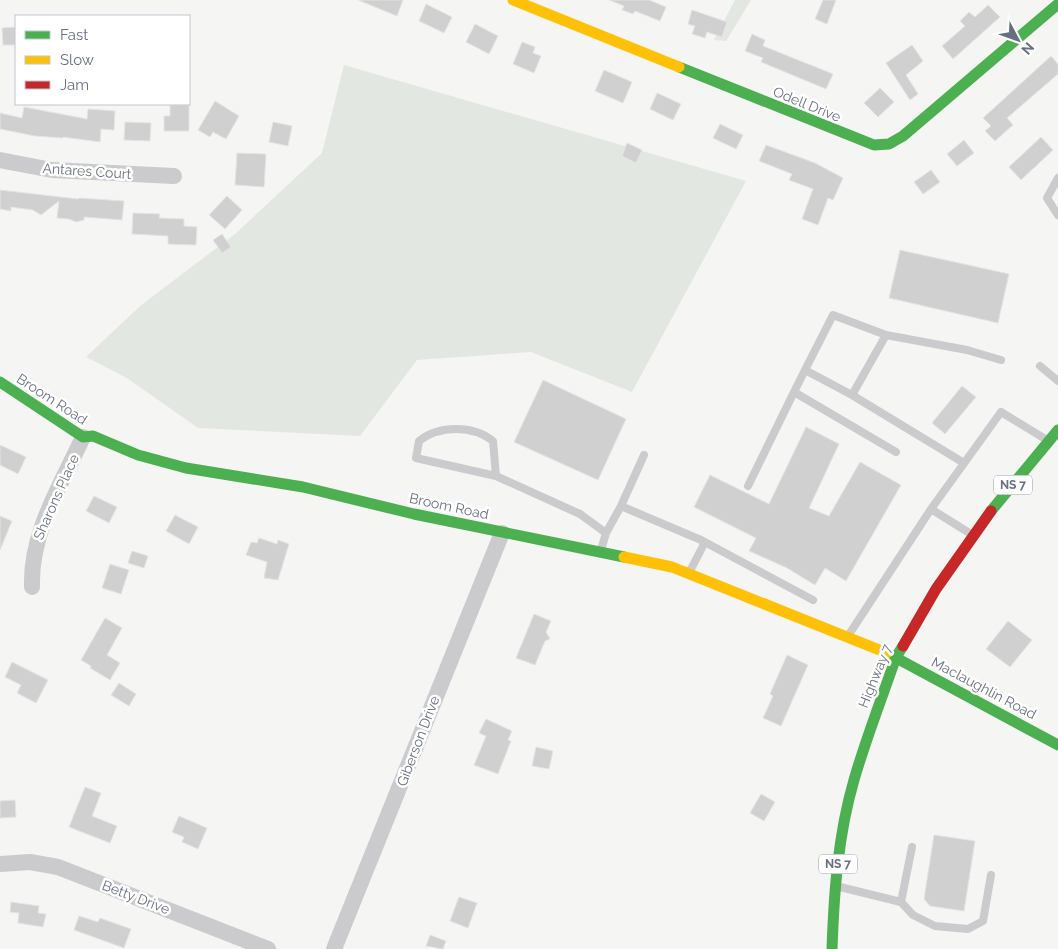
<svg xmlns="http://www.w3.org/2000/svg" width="1058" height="949" viewBox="0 0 1058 949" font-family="Raleway,sans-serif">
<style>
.green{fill:#e3e7e2}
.building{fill:#d0d0d1;stroke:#e4e4e4}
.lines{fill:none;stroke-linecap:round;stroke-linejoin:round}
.lane{stroke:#cbcbcd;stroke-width:8}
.street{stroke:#cbcbcd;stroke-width:16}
.fast{stroke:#4caf50;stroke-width:11}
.slow{stroke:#ffc107;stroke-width:11}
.jam{stroke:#c62828;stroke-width:11}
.labels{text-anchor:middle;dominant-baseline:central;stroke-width:5;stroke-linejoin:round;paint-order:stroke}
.shield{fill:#fff;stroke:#959aa7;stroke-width:1}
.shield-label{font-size:12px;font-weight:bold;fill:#686f81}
.street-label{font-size:14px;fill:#686f81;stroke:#fff}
</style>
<rect width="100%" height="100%" fill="#f5f5f4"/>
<!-- green -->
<path class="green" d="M735,0h16l-25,41 -12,-1z
M344,65l402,116 -114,211 -101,-40 -114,8 -57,76 -162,-8 -71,-50 -41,-21 54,-51 95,-72 87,-81z"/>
<!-- building -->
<path class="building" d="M358,0h45l-6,16z
M609,0h40l17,7 -6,14 -25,-10 -2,3 -11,-4 2,-4z
M823,0h13l-9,24 -12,-5z
M426,4l26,13 -8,16 -25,-12z
M988,5l12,12 -47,42 -11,-13 23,-20 -5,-5 9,-9 6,5z
M692,10l35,12 -5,15 -15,-5 -2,6 -13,-4 3,-8 -7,-2z
M475,24l23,12 -9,18 -23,-12z
M16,27v18h-13l-1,-17z
M752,34l13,6 -2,6 70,28 -7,15 -65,-27 2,-4 -18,-7z
M522,42l13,5 -2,6 8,3 -7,17 -21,-9z
M912,45l11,16 -17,14 12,19 -8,6 -24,-37z
M1051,56l7,8v10l-51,44 6,7 -18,16 -10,-10 6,-5 -8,-8z
M604,70l28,12 -9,21 -28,-12z
M880,88l14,14 -16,15 -14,-14z
M657,93l24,11 -8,16 -23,-11z
M215,101l24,15 -13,23 -13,-7 -3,5 -12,-7z
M170,105h19v26h-25v-15h6z
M24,107l63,12 1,-10 27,2 -1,19 -13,-1 -1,13 -37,-5v1l-28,-2 -35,-7v-16l22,5z
M125,122l26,1 -1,18 -26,-1z
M273,122l19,4 -4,20 -19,-4z
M720,124l23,11 -7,14 -23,-11z
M1041,137l12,13 -32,30 -12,-13z
M964,140l10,13 -17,13 -10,-12z
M627,143l15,7 -6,13 -14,-7z
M766,145l49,18 28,15 -10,22 -5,-2 -10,27 -16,-6 11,-30 -24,-9 3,-6 -33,-13z
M237,153l29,1 -2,33 -29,-2z
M931,170l9,12 -17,12 -9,-12z
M0,190l78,9 1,-1 45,3 -2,19 -38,-3v3l-8,2 -7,-3 -12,-1 2,-17 -18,14 -8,-5 -22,-3v4l-11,-2z
M227,196l15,14 -17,19 -16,-14z
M133,213l27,1 -1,4 25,1v7l13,1 -1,18 -28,-1v-8l-36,-2z
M222,234l9,13 -9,6 -9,-13z
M900,250l109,24 -11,49 -109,-25z
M543,380l83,39 -28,61 -84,-38z
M962,386l14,11 -31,37 -13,-11z
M806,427l33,17 -30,64 20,8 31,-54 41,23 -55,96 -21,-13 -10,17 -28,-17 -38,-17 7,-13 -62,-31 16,-32 59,29z
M0,445l26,12 -8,17 -18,-9z
M94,496l23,11 -8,16 -23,-12z
M175,515l23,12 -9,17 -23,-13z
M0,516l12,5 -12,29z
M259,538l18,6 1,-4 11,4 -11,36 -14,-2 3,-16 -21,-7 5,-13 6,1z
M132,551l16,5 -4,12 -16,-5z
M110,564l19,6 -8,24 -19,-6z
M534,614l17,7 -5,11 4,7 -5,2 -10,24 -19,-7z
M105,618l17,10 -15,27 13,8 -10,17 -20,-12 1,-2 -10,-6z
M1008,621l24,19 -22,27 -24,-18z
M787,655l21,10 -27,61 -18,-8 10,-22 -3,-2z
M12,662l36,18 -12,23 -19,-10 4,-8 -16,-8z
M119,683l17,11 -7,12 -18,-11z
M486,719l26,12 -4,9 3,1 -13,33 -24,-9 12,-29 -7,-3z
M536,747l17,4 -4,18 -17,-3z
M85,787l16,6 -9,23 25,10 -7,17 -41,-16z
M761,794l14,8 -11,19 -14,-8z
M15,800l1,17 -16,1v-17z
M179,816l28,12 -9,21 -16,-7 2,-5 -12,-5z
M934,835l41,6 -11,70 -34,-5 -6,-7z
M459,897l18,6 -9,25 -18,-7z
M11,902l28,4 -1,7 8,1 -3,13 -25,-4 1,-10 -9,-1z
M79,916l19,6 2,-4 31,11 -7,19 -50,-18z
M430,935l16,6 -3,8 -17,-3z"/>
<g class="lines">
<!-- lane -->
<path class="lane" d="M1058,178l-11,20 11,17
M886,335l81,15 34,10
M1040,366l18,15
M805,370l-11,22 102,60
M852,395l34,-60 -53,-20 -28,55 47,25 112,68
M496,476l-3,-35c-20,-16 -54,-16 -74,0l-3,17 80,18 84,38 26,19
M748,486l46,-94
M621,506l23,-51
M931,509l70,-97 46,28
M601,550l5,-17 15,-27 80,34 112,60
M690,571l15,-29
M848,636l83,-127 40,25
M840,887l61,15 12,13 22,11 33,3 15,-8 8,-46
M901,902l11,-55"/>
<!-- street -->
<path class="street" d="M0,160l52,10 122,6
M32,587c-2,-54 29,-102 51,-150
M0,864l30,-2 28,5 210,82
M334,949l168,-416"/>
<!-- fast -->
<path class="fast" d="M679,67l195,78 15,-1 14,-8 155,-132
M0,382l83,55 10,-1 45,19 48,13 117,19 111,27 210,43
M991,511l67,-81
M887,653l171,92
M832,949c2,-57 6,-114 22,-169 12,-42 28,-82 42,-123l7,-11"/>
<!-- slow -->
<path class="slow" d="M513,0l166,67
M624,557l48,10 215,86"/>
<!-- jam -->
<path class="jam" d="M903,646l33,-57 55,-78"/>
</g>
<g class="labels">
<!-- shield labels -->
<g class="shield">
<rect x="994" y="475.5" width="38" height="19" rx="4"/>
<rect x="819" y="854.5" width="38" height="19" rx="4"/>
</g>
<g class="shield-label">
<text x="1013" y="485">NS 7</text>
<text x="838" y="864">NS 7</text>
</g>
<!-- street labels -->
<g class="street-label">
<text transform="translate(807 104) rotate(22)">Odell Drive</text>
<text transform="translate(87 171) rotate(4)">Antares Court</text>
<text transform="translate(52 399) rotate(33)">Broom Road</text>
<text transform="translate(56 497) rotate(-66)">Sharons Place</text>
<text transform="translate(449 506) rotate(12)">Broom Road</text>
<text transform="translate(875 676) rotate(-68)">Highway 7</text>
<text transform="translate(984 688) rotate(28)">Maclaughlin Road</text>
<text transform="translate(418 741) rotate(-69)">Giberson Drive</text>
<text transform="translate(136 897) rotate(21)">Betty Drive</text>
</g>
</g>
<!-- legend -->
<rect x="15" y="15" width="175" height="90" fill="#ffffff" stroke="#c3c5cd"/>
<rect x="25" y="31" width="25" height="8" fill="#4caf50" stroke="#c3c5cd"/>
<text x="60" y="40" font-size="15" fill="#686f81">Fast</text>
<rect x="25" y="56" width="25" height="8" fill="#ffc107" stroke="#c3c5cd"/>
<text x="60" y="65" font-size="15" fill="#686f81">Slow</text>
<rect x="25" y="81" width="25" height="8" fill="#c62828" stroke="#c3c5cd"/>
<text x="60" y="90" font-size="15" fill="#686f81">Jam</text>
<!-- north arrow -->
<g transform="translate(1018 40) rotate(131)" stroke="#ffffff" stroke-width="4" paint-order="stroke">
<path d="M0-4L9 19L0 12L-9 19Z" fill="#686f81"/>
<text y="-8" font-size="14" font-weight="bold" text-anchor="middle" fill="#686f81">N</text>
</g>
</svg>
